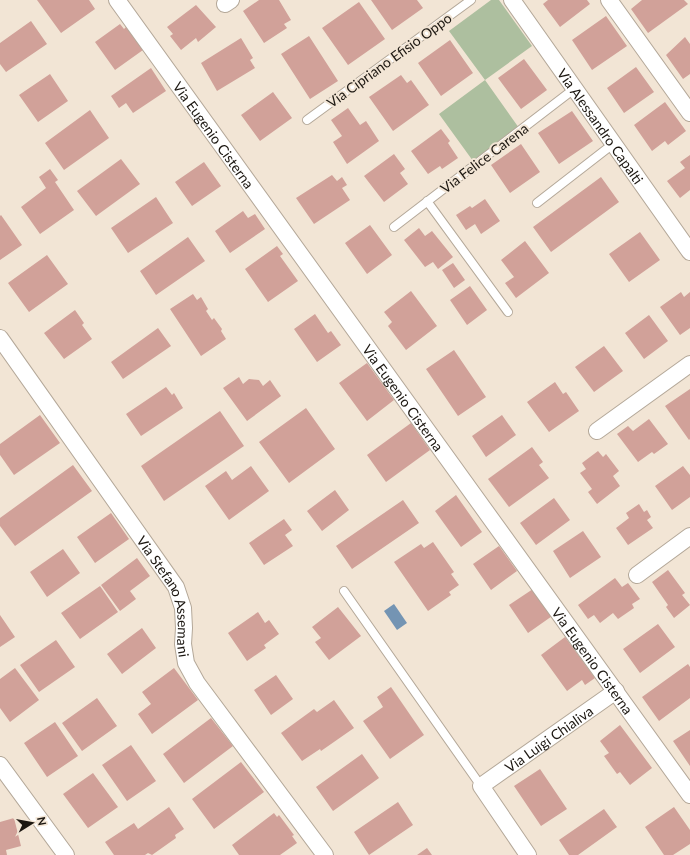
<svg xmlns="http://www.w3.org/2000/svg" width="690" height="855" viewBox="0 0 690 855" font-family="Lato,sans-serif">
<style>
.green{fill:#adbf9f}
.water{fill:#7494b3}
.building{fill:#d1a199}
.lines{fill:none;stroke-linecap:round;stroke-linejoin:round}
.service-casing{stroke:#b4a899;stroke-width:10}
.minor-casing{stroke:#b4a899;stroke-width:18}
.service{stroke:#fff;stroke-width:8}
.minor{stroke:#fff;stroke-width:16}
.labels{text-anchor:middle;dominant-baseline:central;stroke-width:4;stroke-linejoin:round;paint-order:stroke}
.street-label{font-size:14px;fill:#1c1711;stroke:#f2e5d5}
</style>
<rect width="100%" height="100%" fill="#f2e5d5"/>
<!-- green -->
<path class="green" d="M491,0h8l33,46 -47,34 34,48 -46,33 -34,-47 46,-34 -36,-49z"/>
<!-- water -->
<path class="water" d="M394,604l13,19 -10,7 -13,-19z"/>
<!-- building -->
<path class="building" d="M37,0h52l6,9 -34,24z
M259,0h20l12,20 -7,4 3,4 -23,15 -21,-32z
M371,0h46l6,8 -31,22z
M548,0h39l3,4 -30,23 -17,-23z
M642,0h42l4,4 -40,29 -17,-24z
M359,2l26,37 -37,26 -26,-37z
M196,5l20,22 -18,15 -2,-4 -15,12 -11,-14 3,-2 -6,-7z
M606,16l21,30 -35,24 -20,-30z
M31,21l16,23 -41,28 -6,-8v-21z
M120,24l4,5 2,-2 17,23 -28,20 -20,-28z
M309,36l29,45 -28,18 -29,-45z
M685,37l5,7v30l-7,5 -17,-24z
M241,38l12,20 -3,2 5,8 -38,23 -16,-28z
M450,40l23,33 -32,23 -23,-33z
M524,59l23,31 -26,19 -23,-31z
M636,67l18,25 -30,21 -17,-25z
M151,68l15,23 -33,22 -7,-10 -7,5 -8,-12z
M50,74l18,27 -30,21 -19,-27z
M401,75l6,8 4,-3 18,25 -36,26 -24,-34z
M273,92l19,26 -32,23 -19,-26z
M665,102l21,29 -18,14 -3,-4 -13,10 -18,-26z
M348,108l12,17 6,-4 13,20 -32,23 -14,-22 9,-6 -11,-16z
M90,110l19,28 -45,32 -19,-27z
M572,111l21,30 -34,23 -21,-31z
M441,129l9,12 -2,2 10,15 -16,11 -2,-3 -12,8 -17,-23z
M521,144l19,28 -30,21 -19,-28z
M394,154l11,15 -5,4 8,11 -24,18 -20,-26z
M690,155v35l-10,8 -13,-17 18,-13 -5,-6z
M121,159l19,25 -44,32 -19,-25z
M204,162l17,24 -29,20 -17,-24z
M50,169l8,11 -3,2 19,28 -34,24 -19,-27 25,-19 -7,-11z
M332,175l5,6 5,-4 5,8 -5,3 8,12 -36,24 -18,-26z
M601,177l18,25 -68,50 -18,-25z
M156,197l17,26 -45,30 -17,-25z
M485,199l15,22 -19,13 -6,-10 -9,6 -10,-15 14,-9 2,2z
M243,211l5,7 7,-4 10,15 -35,24 -15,-22z
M1,215l21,30 -22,15v-44z
M370,225l22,30 -25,19 -22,-31z
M419,228l6,8 7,-5 21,26 -15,12 -5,-7 -8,5 -21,-27z
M640,232l20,28 -31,22 -20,-28z
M188,237l17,24 -49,34 -16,-24z
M525,241l24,32 -33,25 -11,-15 9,-6 -13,-17z
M277,246l6,8 -3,2 18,25 -30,21 -23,-33z
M47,255l21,29 -39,28 -21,-29z
M453,263l12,17 -11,8 -12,-18z
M470,286l17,24 -20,15 -17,-25z
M411,291l26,35 -31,24 -18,-24 4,-4 -8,-10z
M681,292l3,5 6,-5v36l-10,7 -20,-28z
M193,294l4,6 4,-3 7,12 -2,2 6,9 2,-2 8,11 -1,2 5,8 -25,17 -31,-47z
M75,310l9,13 -2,2 10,14 -28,20 -20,-26z
M315,314l13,19 3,-2 10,14 -24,17 -23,-33z
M649,315l19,26 -24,18 -19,-26z
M158,328l13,18 -48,33 -12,-17z
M604,346l19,25 -29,21 -19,-25z
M454,350l32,47 -28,19 -32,-47z
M367,363l27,37 -27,21 -28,-38z
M239,377l4,7 6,-5 10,1 4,6 7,-6 11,16 -34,25 -24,-33z
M555,382l8,12 3,-2 13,19 -30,21 -22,-30z
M166,387l6,8 2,-2 9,15 -42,28 -15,-22z
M690,389v50l-1,1 -24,-34z
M306,408l29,41 -46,34 -30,-41z
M220,411l24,35 -80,55 -23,-35z
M40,415l20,28 -46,32 -14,-20v-11z
M502,415l14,20 -30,22 -14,-21z
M649,419l19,25 -14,10 -2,-2 -14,10 -21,-28 11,-8 5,5z
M411,423l19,27 -44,32 -19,-27z
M532,447l11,15 -4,3 10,13 -40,29 -21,-28z
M598,451l5,6 3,-3 13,17 -6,5 7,10 -23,18 -9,-12 4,-3 -12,-16 6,-4 -4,-6z
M73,465l19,26 -77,55 -15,-20v-8z
M251,466l18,25 -40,29 -24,-34 21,-15 6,9z
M683,466l7,9v22l-18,13 -17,-24z
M335,490l14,20 -27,21 -15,-20z
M456,495l26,37 -21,15 -26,-36z
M554,498l16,22 -34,25 -16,-22z
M403,500l16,23 -67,46 -16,-23z
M639,504l5,8 3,-2 4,7 -4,3 6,8 -25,17 -12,-17 13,-10 -3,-5z
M111,513l18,26 -34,24 -18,-26z
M284,519l8,11 -7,5 8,11 -29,19 -15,-22z
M583,531l18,26 -31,21 -17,-27z
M433,542l21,30 -3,2 8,11 -10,7 2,3 -23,16 -34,-49 27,-18 3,4z
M499,546l18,25 -26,19 -18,-26z
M63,549l17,24 -33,24 -17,-25z
M137,558l13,18 -20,15 6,8 -16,12 -19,-26z
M668,570l17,23 -3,2 8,10 -16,13 -8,-11 2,-2 -16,-23z
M615,578l7,9 6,-4 12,16 -8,5 2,4 -16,11 -5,-6 -13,10 -6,-8 -6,4 -10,-14z
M100,586l18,26 -38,27 -19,-26z
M536,587l19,27 -27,19 -19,-28z
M338,607l23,29 -32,24 -14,-18 6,-4 -9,-11z
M258,612l7,11 4,-3 10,14 -15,11 2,3 -19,13 -19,-28z
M0,615l15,22 -15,10z
M658,624l17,23 -35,26 -17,-24z
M142,628l14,20 -34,26 -15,-20z
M565,637l30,41 -10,7 -3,-5 -15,11 -26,-36z
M56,640l19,27 -36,25 -19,-27z
M688,664l2,3v31l-31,23 -17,-24z
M15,668l24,32 -29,22 -10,-14v-29z
M174,668l24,32 -46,34 -14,-20 13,-10 -9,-12z
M276,675l17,24 -22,16 -17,-25z
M391,687l33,48 -34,24 -27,-38 20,-14 -6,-10z
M97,698l20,28 -35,25 -20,-28z
M334,700l20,28 -33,23 -1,-2 -18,12 -21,-28 33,-24 3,3z
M211,718l22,28 -49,37 -21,-29z
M55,722l23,34 -31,21 -23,-34z
M620,725l32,43 -22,17 -10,-13 -3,2 -13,-18 5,-3 -9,-12z
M690,730v36l-17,-25z
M131,745l25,36 -29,20 -25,-36z
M362,754l17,24 -46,33 -17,-24z
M241,762l23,30 -50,37 -22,-30z
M540,769l27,40 -26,17 -27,-40z
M93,773l25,34 -30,21 -25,-34z
M398,802l15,23 -44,30 -15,-23z
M169,807l15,22 -9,6 1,3 -24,17 -4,-2 -3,2h-31l-9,-13 29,-19 4,6z
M674,807l16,23v14l-17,11h-9l-19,-28z
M604,809l13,18 -39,28h-9l-10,-15z
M274,813l3,4 2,-2 15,20 -2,1 5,7 -17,12h-41l-7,-10z
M14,818l7,28 -15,4 1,5h-7v-33z
M427,848l5,7h-15z"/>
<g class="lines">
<!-- service casing -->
<g class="service-casing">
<path id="service" d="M307,120l164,-120
M427,201l81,111
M537,203l76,-59
M394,227l180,-138
M344,591l137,195"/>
</g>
<!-- minor casing -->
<g class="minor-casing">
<g id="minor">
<path id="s1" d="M117,0l573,795"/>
<path id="s2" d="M512,0l178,252"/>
<path d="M609,0l81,113"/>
<path d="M225,4l6,-4"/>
<path id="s3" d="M0,338l176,249 7,21 1,20 -1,16 3,19 11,20 128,172"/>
<path d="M597,431l93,-67"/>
<path d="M637,575l53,-39"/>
<path d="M0,765l66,90"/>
<path id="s4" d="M528,855l-47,-69 135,-95"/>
</g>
</g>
<!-- service -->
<use href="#service" class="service"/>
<!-- minor -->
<use href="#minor" class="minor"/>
</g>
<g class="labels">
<!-- street labels -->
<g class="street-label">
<text transform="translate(389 60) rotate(-36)">Via Cipriano Efisio Oppo</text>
<text stroke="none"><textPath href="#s2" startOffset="154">Via Alessandro Capalti</textPath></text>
<text stroke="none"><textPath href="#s1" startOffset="166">Via Eugenio Cisterna</textPath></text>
<text transform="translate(484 158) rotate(-37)">Via Felice Carena</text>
<text stroke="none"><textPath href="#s1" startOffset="490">Via Eugenio Cisterna</textPath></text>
<text stroke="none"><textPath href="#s3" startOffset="310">Via Stefano Assemani</textPath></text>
<text stroke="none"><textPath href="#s1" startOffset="814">Via Eugenio Cisterna</textPath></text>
<text stroke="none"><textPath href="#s4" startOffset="166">Via Luigi Chialiva</textPath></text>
</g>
</g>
<!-- north arrow -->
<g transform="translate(32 823) rotate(79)" stroke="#f2e5d5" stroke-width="3" paint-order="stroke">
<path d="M0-3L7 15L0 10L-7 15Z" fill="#1c1711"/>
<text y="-6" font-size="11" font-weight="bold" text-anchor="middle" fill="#1c1711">N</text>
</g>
</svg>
